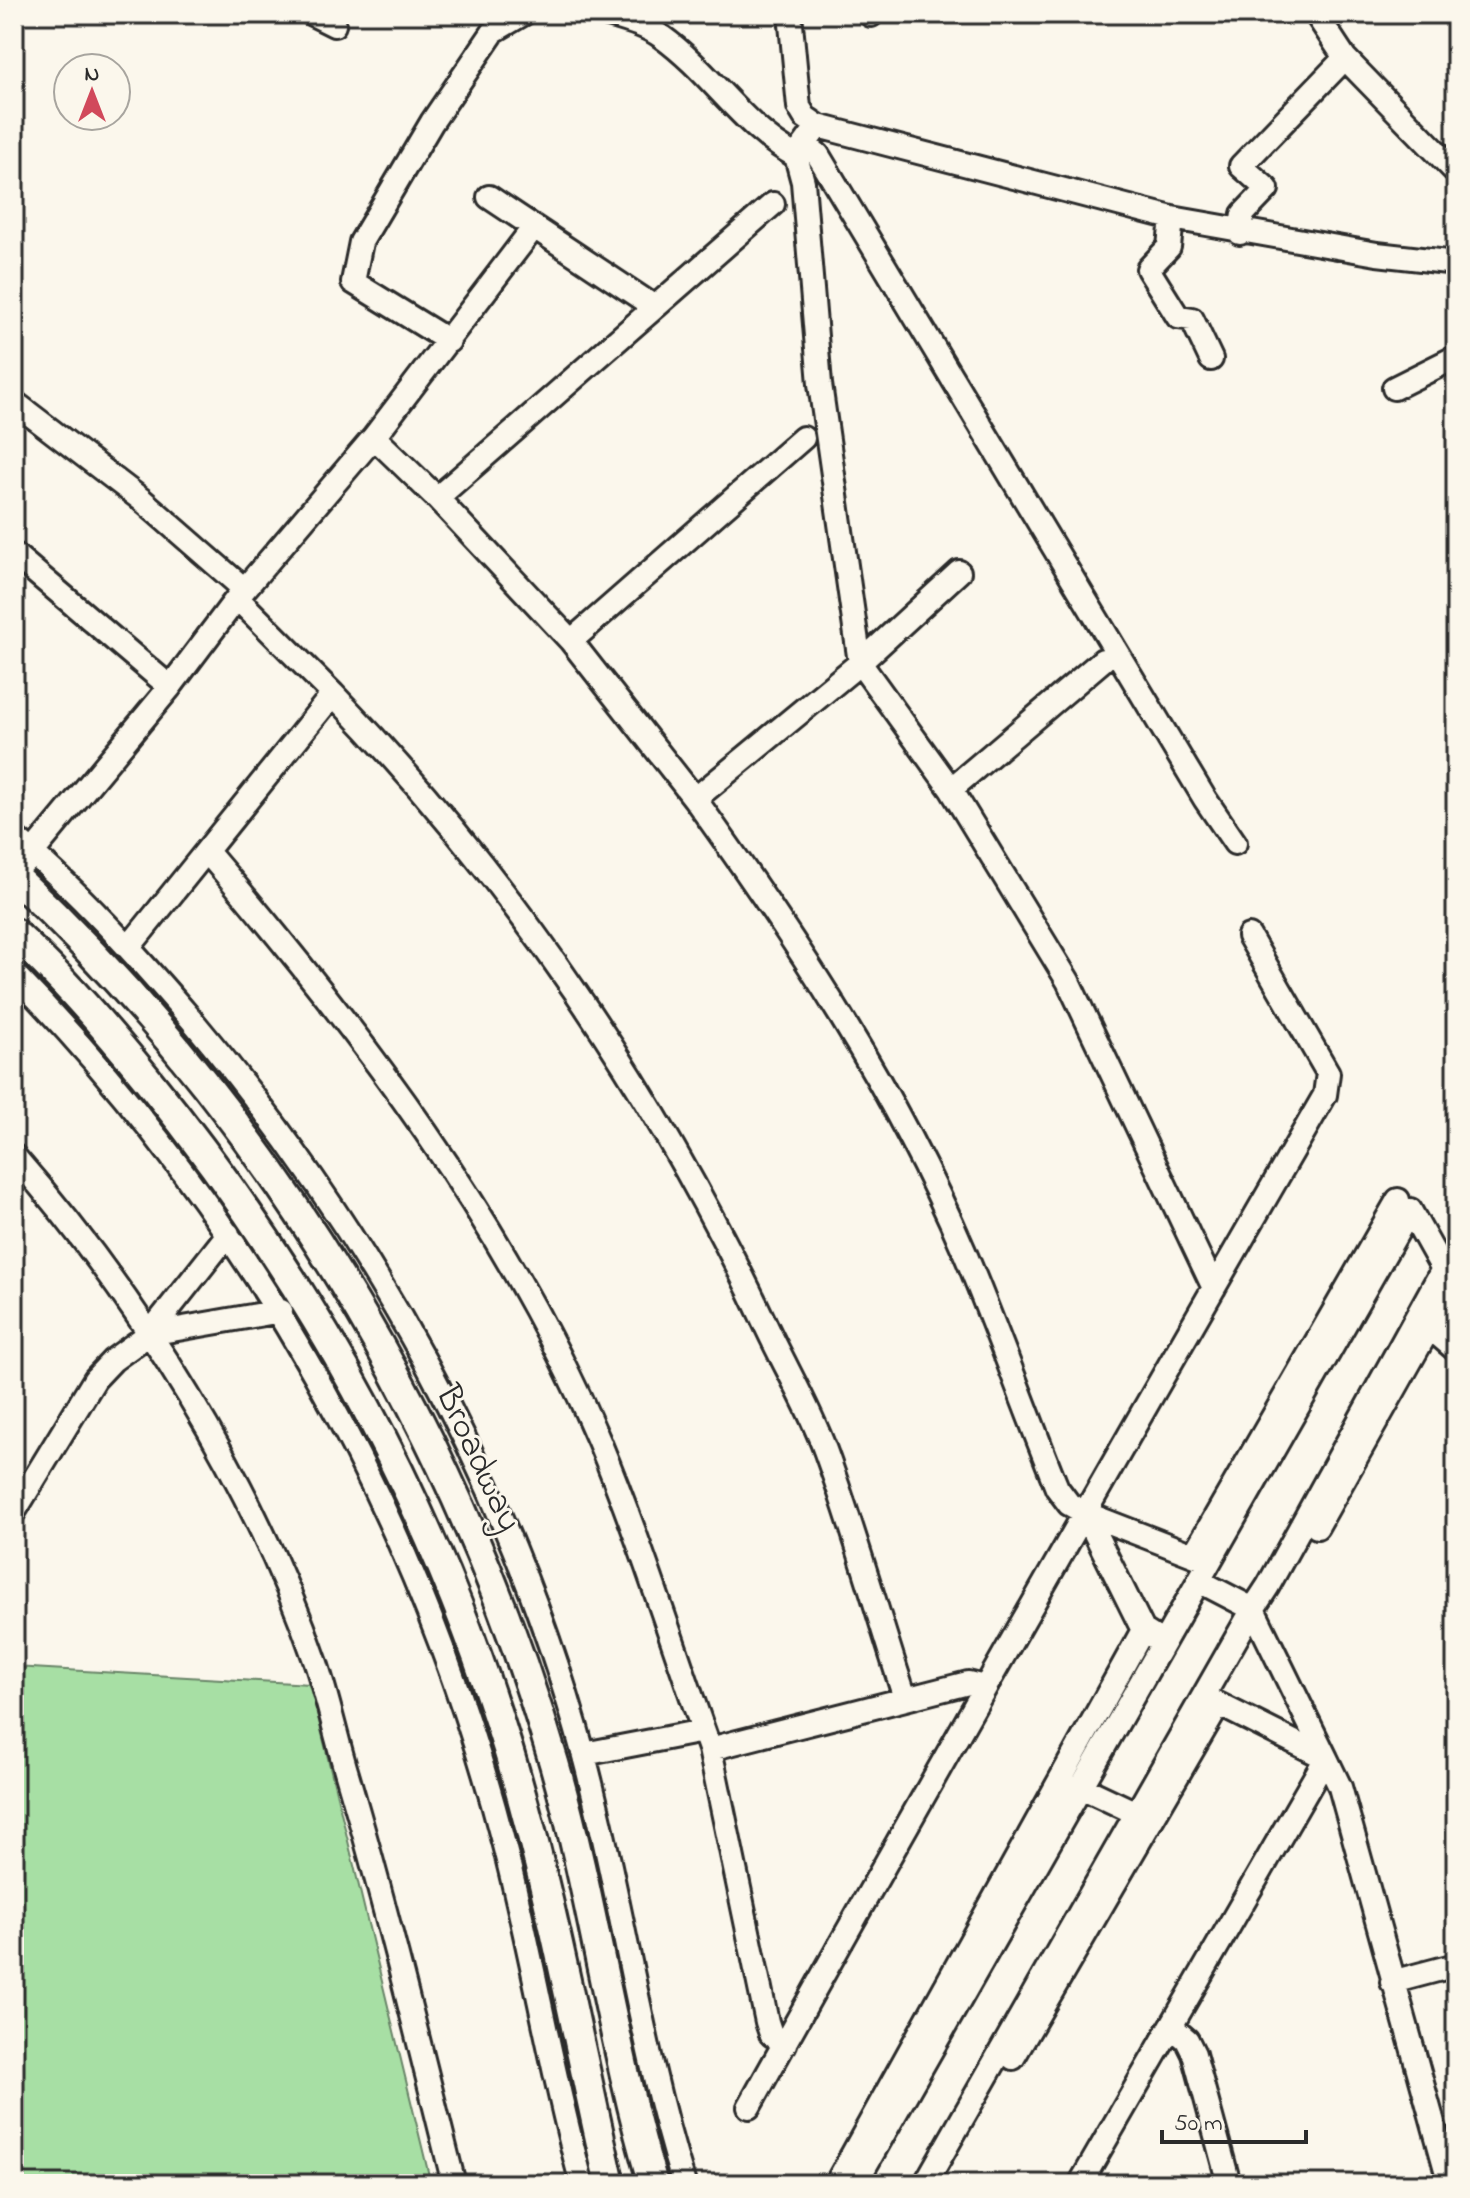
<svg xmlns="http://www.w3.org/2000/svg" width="1470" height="2198" viewBox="0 0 1470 2198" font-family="'Indie Flower',sans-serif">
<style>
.green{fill:#a7dfa4;stroke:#698568;stroke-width:2}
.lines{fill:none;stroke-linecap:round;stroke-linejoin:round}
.minor-casing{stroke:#2b2b2b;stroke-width:28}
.major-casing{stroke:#2b2b2b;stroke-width:34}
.minor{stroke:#fbf7ec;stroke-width:22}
.major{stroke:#fbf7ec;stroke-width:28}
.labels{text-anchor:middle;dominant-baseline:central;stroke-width:6;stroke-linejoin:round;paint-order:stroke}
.street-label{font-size:36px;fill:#2b2b2b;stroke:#fbf7ec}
</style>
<rect width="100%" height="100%" fill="#fbf7ec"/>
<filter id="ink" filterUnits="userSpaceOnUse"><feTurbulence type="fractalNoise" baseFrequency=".0125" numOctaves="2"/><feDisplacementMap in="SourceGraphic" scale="16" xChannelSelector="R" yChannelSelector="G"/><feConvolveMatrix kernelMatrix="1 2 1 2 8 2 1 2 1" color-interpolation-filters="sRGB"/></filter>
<g filter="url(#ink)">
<!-- green -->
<path class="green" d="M14,1667l296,17 121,500h-417z"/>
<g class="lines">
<!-- minor casing -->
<g class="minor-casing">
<path id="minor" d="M312,14l22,11
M605,14c20,6 41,11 57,23 49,35 81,91 134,119
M790,14l9,93 6,10 13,9 354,92 205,36 79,9
M870,14l1,1
M1316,14l29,44 111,114
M818,126l-22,30 7,26 17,202 40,279 91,126 117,192 146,307
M805,144l13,11 387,644 30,44
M489,197l164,109
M1172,218l-3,29 -21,22 30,48 14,2 19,40
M1240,233l3,-19 24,-25 -26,-23 104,-108
M449,341l-96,-59 8,-40 71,-120 62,-91 29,-17
M1394,388l62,-31
M14,402l128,98 102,89
M374,437l63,61 134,143 124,158 165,-136 99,-91
M437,498l336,-294
M14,554l156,133
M237,598l96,96
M571,641l232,-203
M951,789l152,-129
M695,799c102,142 200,291 269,452 33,78 61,158 93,237l12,16 16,9
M14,837c65,54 122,118 177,182 180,213 320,467 393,737 38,141 56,288 100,428
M208,853c153,179 298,370 391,588 42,101 74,205 111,308l258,-66 16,4
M24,863l146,-176 67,-89 137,-161 160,-210
M129,947l204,-253c179,185 326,402 435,636 19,40 42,79 57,120 30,82 53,166 80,248
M14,974c237,243 405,541 490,871 29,112 47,227 78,339
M14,1156c124,141 241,329 302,507 12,36 20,74 31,111 40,136 73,273 107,410
M1429,1327l27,23
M149,1334l132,-23
M14,1512l81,-133 18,-19 36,-26 79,-100
M1317,1527l133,-236
M1194,1554l204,-354
M1199,1581l54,28 15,-23 175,-317 -33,-59
M1154,1637l-11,-7 -58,-117 121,47
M1206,1698l120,60
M710,1749l57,273 4,12 14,10
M584,1754l119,-23
M1079,1786l55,26
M1392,1982l64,-17
M1173,2028l14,12 7,14 35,130
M1013,2058l205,-352
M749,2107c189,-339 382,-676 576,-1012l3,-22 -79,-137
M836,2184l307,-554
M855,2184l555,-974
M925,2184l328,-575 73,149
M1080,2184l246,-426 14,29 110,397"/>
</g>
<!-- major casing -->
<g class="major-casing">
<path id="major" d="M14,876c256,240 442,551 540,887 40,139 58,283 99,421
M14,933c49,45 92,95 134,147 161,199 285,423 360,669 43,142 69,290 102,435"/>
</g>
<!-- minor -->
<use href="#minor" class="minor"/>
<!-- major -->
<use href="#major" class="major"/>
</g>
</g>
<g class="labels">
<!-- street labels -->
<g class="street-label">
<text transform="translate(477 1459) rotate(65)">Broadway</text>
</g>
</g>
<!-- margin -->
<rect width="1470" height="2198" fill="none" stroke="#fbf7ec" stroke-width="48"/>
<rect x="24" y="24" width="1422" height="2150" fill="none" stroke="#2b2b2b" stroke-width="3" filter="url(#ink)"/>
<!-- north arrow -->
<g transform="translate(92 92)"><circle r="38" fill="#fbf7ec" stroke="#a8a59f" stroke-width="2"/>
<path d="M0-6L14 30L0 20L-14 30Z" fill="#d1495b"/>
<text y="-12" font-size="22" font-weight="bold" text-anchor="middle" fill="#2b2b2b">N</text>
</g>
<!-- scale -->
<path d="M1162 2130v12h144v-12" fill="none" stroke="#2b2b2b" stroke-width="4"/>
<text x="1174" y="2130" font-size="24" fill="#2b2b2b" stroke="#fbf7ec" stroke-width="6" paint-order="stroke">50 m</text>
</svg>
